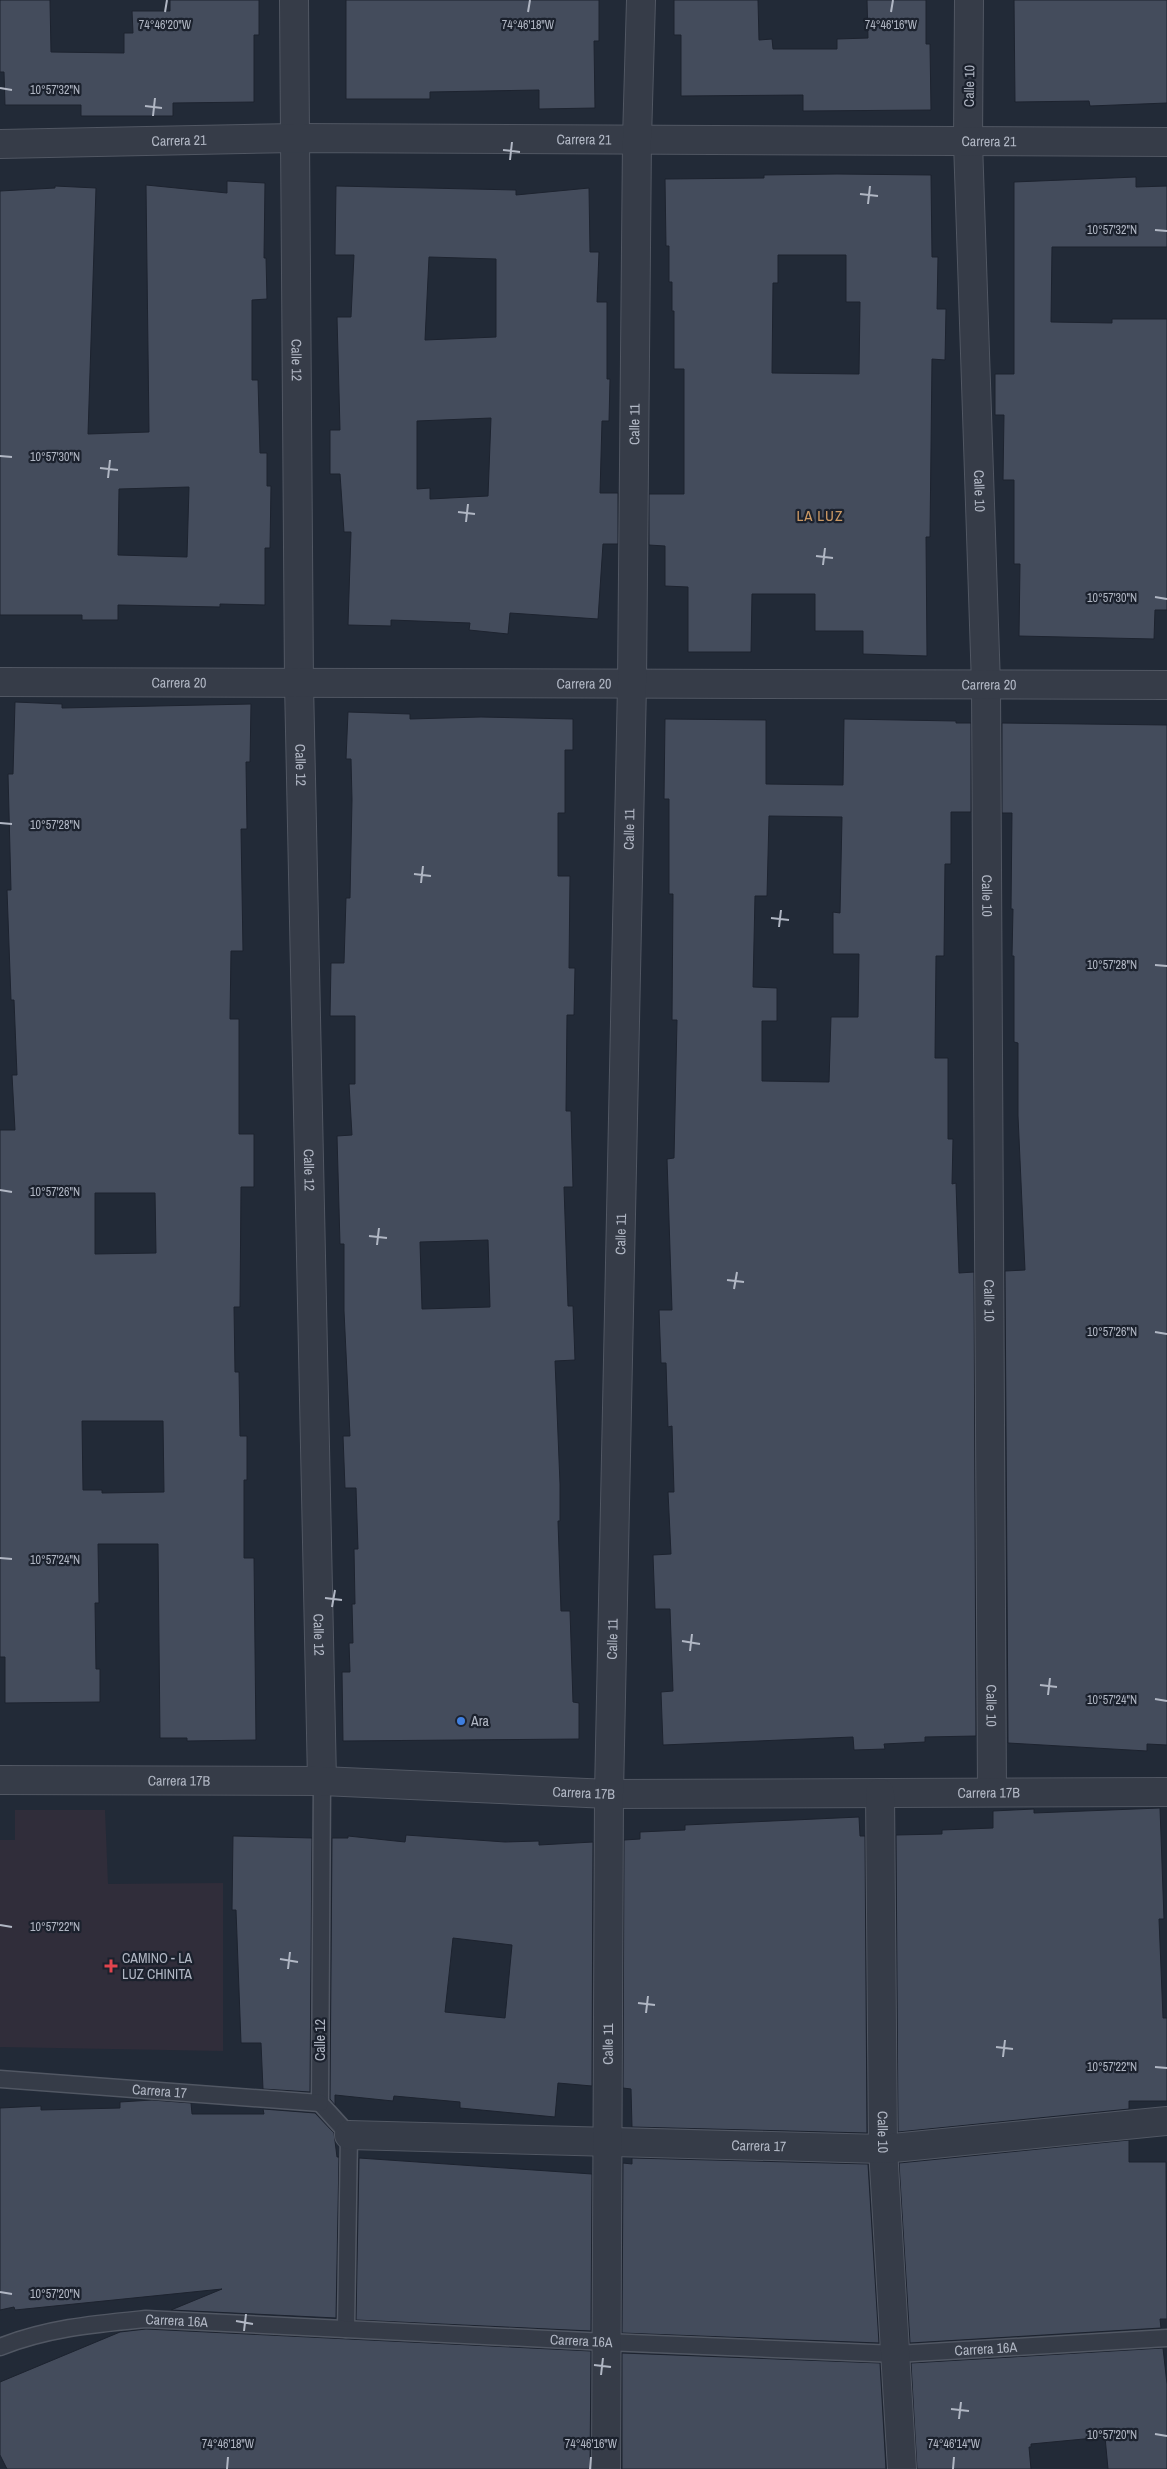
<svg xmlns="http://www.w3.org/2000/svg" width="1167" height="2469" viewBox="0 0 1167 2469" font-family="'Archivo Narrow',sans-serif">
<style>
.medical{fill:#302d3a}
.building{fill:#444c5c;stroke:#1d232f;fill-rule:evenodd}
.lines{fill:none;stroke-linecap:round;stroke-linejoin:round}
.lane-casing{stroke:#515763;stroke-width:19}
.street-casing{stroke:#515763;stroke-width:30}
.lane{stroke:#363c48;stroke-width:16}
.street{stroke:#363c48;stroke-width:28}
.ticks{fill:none;stroke:#b1b7c4;stroke-width:2}
.shop-dot{fill:#3f7fe0;stroke:#1b212d;stroke-width:2}
.health-dot{fill:#e0444e;stroke:#1b212d;stroke-width:2}
.labels{text-anchor:middle;dominant-baseline:central;stroke-width:4.5;stroke-linejoin:round;paint-order:stroke}
.street-label{font-size:14px;fill:#b1b7c4;stroke:#1b212d}
.poi-label{font-size:14px;fill:#b1b7c4;stroke:#1b212d;text-anchor:start}
.neighbourhood-label{font-size:15px;letter-spacing:1px;fill:#cc9964;stroke:#1b212d}
.ticks-label{font-size:12px;text-anchor:middle;fill:#b1b7c4;stroke:#1b212d;stroke-width:4.5;stroke-linejoin:round;paint-order:stroke}
</style>
<rect width="100%" height="100%" fill="#222a37"/>
<!-- medical -->
<path class="medical" d="M15,1810h90l3,74 115,-1v168l-223,-4v-207h15z"/>
<!-- building -->
<path class="building" d="M0,0h50l1,52 73,1v-20h9l-1,-22h38v-11h89v35h-5v67l-81,1v13h-92v-11h-76l-1,-33h-4z
M346,0h253v41h-5l1,67 -56,1v-19l-109,2v7h-84z
M674,0h84l1,40 13,-1 1,10h64v-10l31,-1 -1,-38h59v44h4l1,66 -128,1v-16l-122,1v-61h-7z
M1014,0h153v103l-77,3 -1,-5 -74,1z
M837,174l94,1 1,82h6l-1,52h9l-1,51 -13,-1 -2,178h-4l1,119 -64,-2v-23h-48v-37h-63l-1,58h-63v-65l-23,-1v-40l-16,-1v-51h35v-125h-10v-58h-2v-29h-3v-36h-3l-1,-67 99,-1v-3zM778,255h68v47h14l-1,72 -87,-1 1,-90h5z
M1136,177v10l31,-1v61h-115l-1,75 61,1v-4h55v291h-12l-1,29 -135,-3 1,-72h-6v-84h-11l1,-65h-9v-41h19v-192z
M227,181l38,2 -1,75h2l1,41 -15,1v80h6l2,73h7v33h4l-1,62h-5v57l-45,-1v3l-102,-2v15h-36v-5h-82v-424l55,-3v-2l41,2 -8,246 61,-2 -3,-247 81,8zM189,487l-2,70 -69,-2 1,-66z
M336,186l180,4v5l73,-7 1,64h9l-2,50h10v77h3l-1,42h-7l-2,72h18v51h-15l-5,75 -88,-6 -2,21 -39,-4 1,-7 -79,-3v6l-43,-1 3,-93h-7l-4,-58h-10v-44h10l-3,-113h14l3,-62h-19zM429,257l67,2v78l-71,3zM491,418l-3,78 -58,3v-11l-13,1v-68z
M15,702l47,2v4l189,-4 -1,58h-4l1,67h-6l2,122h-12l-1,68h9v115h15v53h-13l-1,120h-6l1,65h4l1,64h7v44h-3v78h10l2,182 -69,1v-3h-27l-2,-194h-60l1,59h-4l1,66h4v33l-95,1v-46h-5v-527h15l-3,-55h5l-3,-75h-3l-4,-110h4l-3,-116h5zM95,1193h60l1,60 -61,1zM82,1421h81l1,71 -62,1v-3h-19z
M348,712l62,2v5l71,-2 92,2v31h-8v63h-7v63h12l-1,92h6l-1,47h-7l-1,96h5l2,76h-9l4,119h5l2,54 -20,1 5,123v37h-2l3,90h9l3,91 6,1v36l-236,2 -1,-69h8l-1,-29h4l-1,-39h3l-1,-55h4l-2,-61h-11l-2,-52h7l-6,-125v-67h-4l-3,-108 15,-1 -3,-51h6v-68h-25l1,-53h13l2,-65h4l2,-98 -1,-41h-5zM488,1240l2,67 -68,2 -2,-67z
M665,719l101,1v64l77,1 1,-66 112,2v2h15v89h-20v52h-6l-1,92h-8l-1,102h13v81h5l-1,45 4,-1 3,90 15,-1 2,464 -51,1v5l-41,2 1,5 -31,1 -1,-13 -190,8 -2,-53 12,-1 -3,-82h-15l-2,-54 18,-1 -3,-62h6l-2,-66 -4,1 -2,-64h-5l-2,-53h13l-5,-151 7,-1 3,-138h-5l1,-126h-4v-95h-5zM769,816l73,1 -2,96 -7,-1v42h26l-1,63h-27l-2,65 -67,-1v-60h15v-33l-24,-1 2,-91h12z
M1002,723l165,2v1020l-20,-1v7l-139,-8 -3,-472 20,-1 -7,-154v-73l-4,-1v-86h-2l1,-47h-2l1,-96h-10z
M1160,1808l4,111h-5l4,99h4v83h-38v8l-231,23 -2,-297 46,-1v-4l51,-2v-17l41,-2v4z
M859,1817l1,19h5l2,297 -235,-6 -1,-38 -8,-1 1,-248 16,-1v-7l45,-2v-5z
M406,1835l99,7 34,-1v4l54,-3 -1,244 -34,-3 -3,34 -95,-9v-6l-66,-6 -1,5 -58,-6v10l-5,-6 2,-261h16v-2l57,6zM453,1938l59,7 -7,73 -60,-6z
M233,1836l79,2 -2,254 -47,-3 -2,-46h-20l-5,-133h-4z
M152,2100l39,3 1,11h72l-1,-5 52,4 19,20 3,24h2l-3,161 -165,-8 51,-21 -207,21 -1,-3 -14,3v-202l41,-2v4l79,-2v-6z
M1129,2140v22h37l1,157h-7l1,9 -251,15 -11,-180z
M359,2158l233,16 -1,157 -235,-11z
M632,2158l236,6 11,179 -257,-10 1,-170 9,1z
M146,2329l445,22 -1,118h-583l-7,-14v-73l120,-50z
M1163,2348l4,36v85h-59l-3,-32 -74,7v3h-2l2,22h-114l-6,-106z
M622,2353l258,10 6,106h-264z"/>
<g class="lines">
<!-- lane casing -->
<g class="lane-casing">
<g id="lane">
<path d="M322,1781l-2,322 29,32 -3,194"/>
<path id="s1" d="M0,2079l320,24"/>
<path id="s2" d="M0,2347c48,-19 95,-23 146,-28l460,23 291,12 270,-16"/>
</g>
</g>
<!-- street casing -->
<g class="street-casing">
<g id="street">
<path id="s3" d="M294,0l5,683 23,1098"/>
<path id="s4" d="M969,0l-1,142 18,543 6,1107"/>
<path id="s5" d="M0,144l296,-6 871,4"/>
<path id="s6" d="M0,682l1167,3"/>
<path id="s7" d="M0,1780l322,1 287,13 558,-2"/>
<path id="s8" d="M880,1793l3,356 19,320"/>
<path id="s9" d="M349,2135l534,14 284,-28"/>
<path id="s10" d="M606,2469l3,-675 23,-1110 5,-545 4,-139"/>
</g>
</g>
<!-- lane -->
<use href="#lane" class="lane"/>
<!-- street -->
<use href="#street" class="street"/>
</g>
<!-- ticks -->
<path class="ticks" d="M165,12l2,-12M528,12l2,-12M891,12l2,-12M0,88l12,2M145,106l17,2M153,116l2,-18M503,150l17,2M510,160l2,-18M860,194l18,2M868,204l2,-18M1155,230l12,1M0,456l12,1M100,468l18,2M108,478l2,-18M458,512l17,2M466,522l2,-18M816,556l17,2M823,565l2,-17M1155,597l12,2M0,823l12,1M414,874l17,2M421,883l2,-17M771,918l18,2M779,927l2,-17M1155,965l12,1M0,1190l12,2M369,1236l18,2M377,1245l2,-17M727,1280l17,2M734,1289l3,-17M1155,1332l12,2M0,1558l12,1M325,1598l17,2M332,1607l3,-17M682,1641l18,3M690,1651l2,-17M1040,1685l17,2M1048,1695l2,-17M1155,1699l12,2M0,1925l12,2M280,1959l18,3M288,1969l2,-17M638,2003l17,2M646,2013l2,-17M996,2047l17,2M1003,2057l2,-17M1155,2067l12,1M0,2292l12,2M236,2321l17,3M244,2331l2,-17M594,2365l17,2M601,2375l2,-17M951,2409l18,2M959,2419l2,-17M1155,2434l12,2M227,2469l1,-12M590,2469l1,-12M953,2469l1,-12"/>
<!-- markers -->
<circle class="shop-dot" cx="461" cy="1721" r="5"/>
<path class="health-dot" d="M108.5 1958.5h5v5h5v5h-5v5h-5v-5h-5v-5h5z"/>
<g class="labels">
<!-- street labels -->
<g class="street-label">
<text transform="translate(969 86) rotate(-89)">Calle 10</text>
<text stroke="none"><textPath href="#s5" startOffset="584">Carrera 21</textPath></text>
<text stroke="none"><textPath href="#s5" startOffset="179">Carrera 21</textPath></text>
<text stroke="none"><textPath href="#s5" startOffset="989">Carrera 21</textPath></text>
<text stroke="none"><textPath href="#s3" startOffset="360">Calle 12</textPath></text>
<text stroke="none"><textPath href="#s10" startOffset="2045">Calle 11</textPath></text>
<text stroke="none"><textPath href="#s4" startOffset="491">Calle 10</textPath></text>
<text stroke="none"><textPath href="#s6" startOffset="179">Carrera 20</textPath></text>
<text stroke="none"><textPath href="#s6" startOffset="584">Carrera 20</textPath></text>
<text stroke="none"><textPath href="#s6" startOffset="989">Carrera 20</textPath></text>
<text stroke="none"><textPath href="#s3" startOffset="765">Calle 12</textPath></text>
<text stroke="none"><textPath href="#s10" startOffset="1640">Calle 11</textPath></text>
<text stroke="none"><textPath href="#s4" startOffset="896">Calle 10</textPath></text>
<text stroke="none"><textPath href="#s3" startOffset="1170">Calle 12</textPath></text>
<text stroke="none"><textPath href="#s10" startOffset="1235">Calle 11</textPath></text>
<text stroke="none"><textPath href="#s4" startOffset="1301">Calle 10</textPath></text>
<text stroke="none"><textPath href="#s3" startOffset="1635">Calle 12</textPath></text>
<text stroke="none"><textPath href="#s10" startOffset="830">Calle 11</textPath></text>
<text stroke="none"><textPath href="#s4" startOffset="1706">Calle 10</textPath></text>
<text stroke="none"><textPath href="#s7" startOffset="179">Carrera 17B</textPath></text>
<text stroke="none"><textPath href="#s7" startOffset="584">Carrera 17B</textPath></text>
<text stroke="none"><textPath href="#s7" startOffset="989">Carrera 17B</textPath></text>
<text transform="translate(320 2040) rotate(-90)">Calle 12</text>
<text stroke="none"><textPath href="#s10" startOffset="425">Calle 11</textPath></text>
<text stroke="none"><textPath href="#s1" startOffset="160">Carrera 17</textPath></text>
<text stroke="none"><textPath href="#s8" startOffset="339">Calle 10</textPath></text>
<text stroke="none"><textPath href="#s9" startOffset="410">Carrera 17</textPath></text>
<text stroke="none"><textPath href="#s2" startOffset="180">Carrera 16A</textPath></text>
<text stroke="none"><textPath href="#s2" startOffset="585">Carrera 16A</textPath></text>
<text stroke="none"><textPath href="#s2" startOffset="990">Carrera 16A</textPath></text>
</g>
<!-- poi labels -->
<g class="poi-label">
<text x="471" y="1721">Ara</text>
<text x="122" y="1958">CAMINO - LA<tspan x="122" dy="16">LUZ CHINITA</tspan></text>
</g>
<!-- neighbourhood labels -->
<g class="neighbourhood-label">
<text x="820" y="515">LA LUZ</text>
</g>
</g>
<g class="ticks-label">
<text x="165" y="29">74°46'20"W</text>
<text x="528" y="29">74°46'18"W</text>
<text x="891" y="29">74°46'16"W</text>
<text x="55" y="94">10°57'32"N</text>
<text x="1112" y="234">10°57'32"N</text>
<text x="55" y="461">10°57'30"N</text>
<text x="1112" y="602">10°57'30"N</text>
<text x="55" y="829">10°57'28"N</text>
<text x="1112" y="969">10°57'28"N</text>
<text x="55" y="1196">10°57'26"N</text>
<text x="1112" y="1336">10°57'26"N</text>
<text x="55" y="1564">10°57'24"N</text>
<text x="1112" y="1704">10°57'24"N</text>
<text x="55" y="1931">10°57'22"N</text>
<text x="1112" y="2071">10°57'22"N</text>
<text x="55" y="2298">10°57'20"N</text>
<text x="1112" y="2439">10°57'20"N</text>
<text x="228" y="2448">74°46'18"W</text>
<text x="591" y="2448">74°46'16"W</text>
<text x="954" y="2448">74°46'14"W</text>
</g>
</svg>
